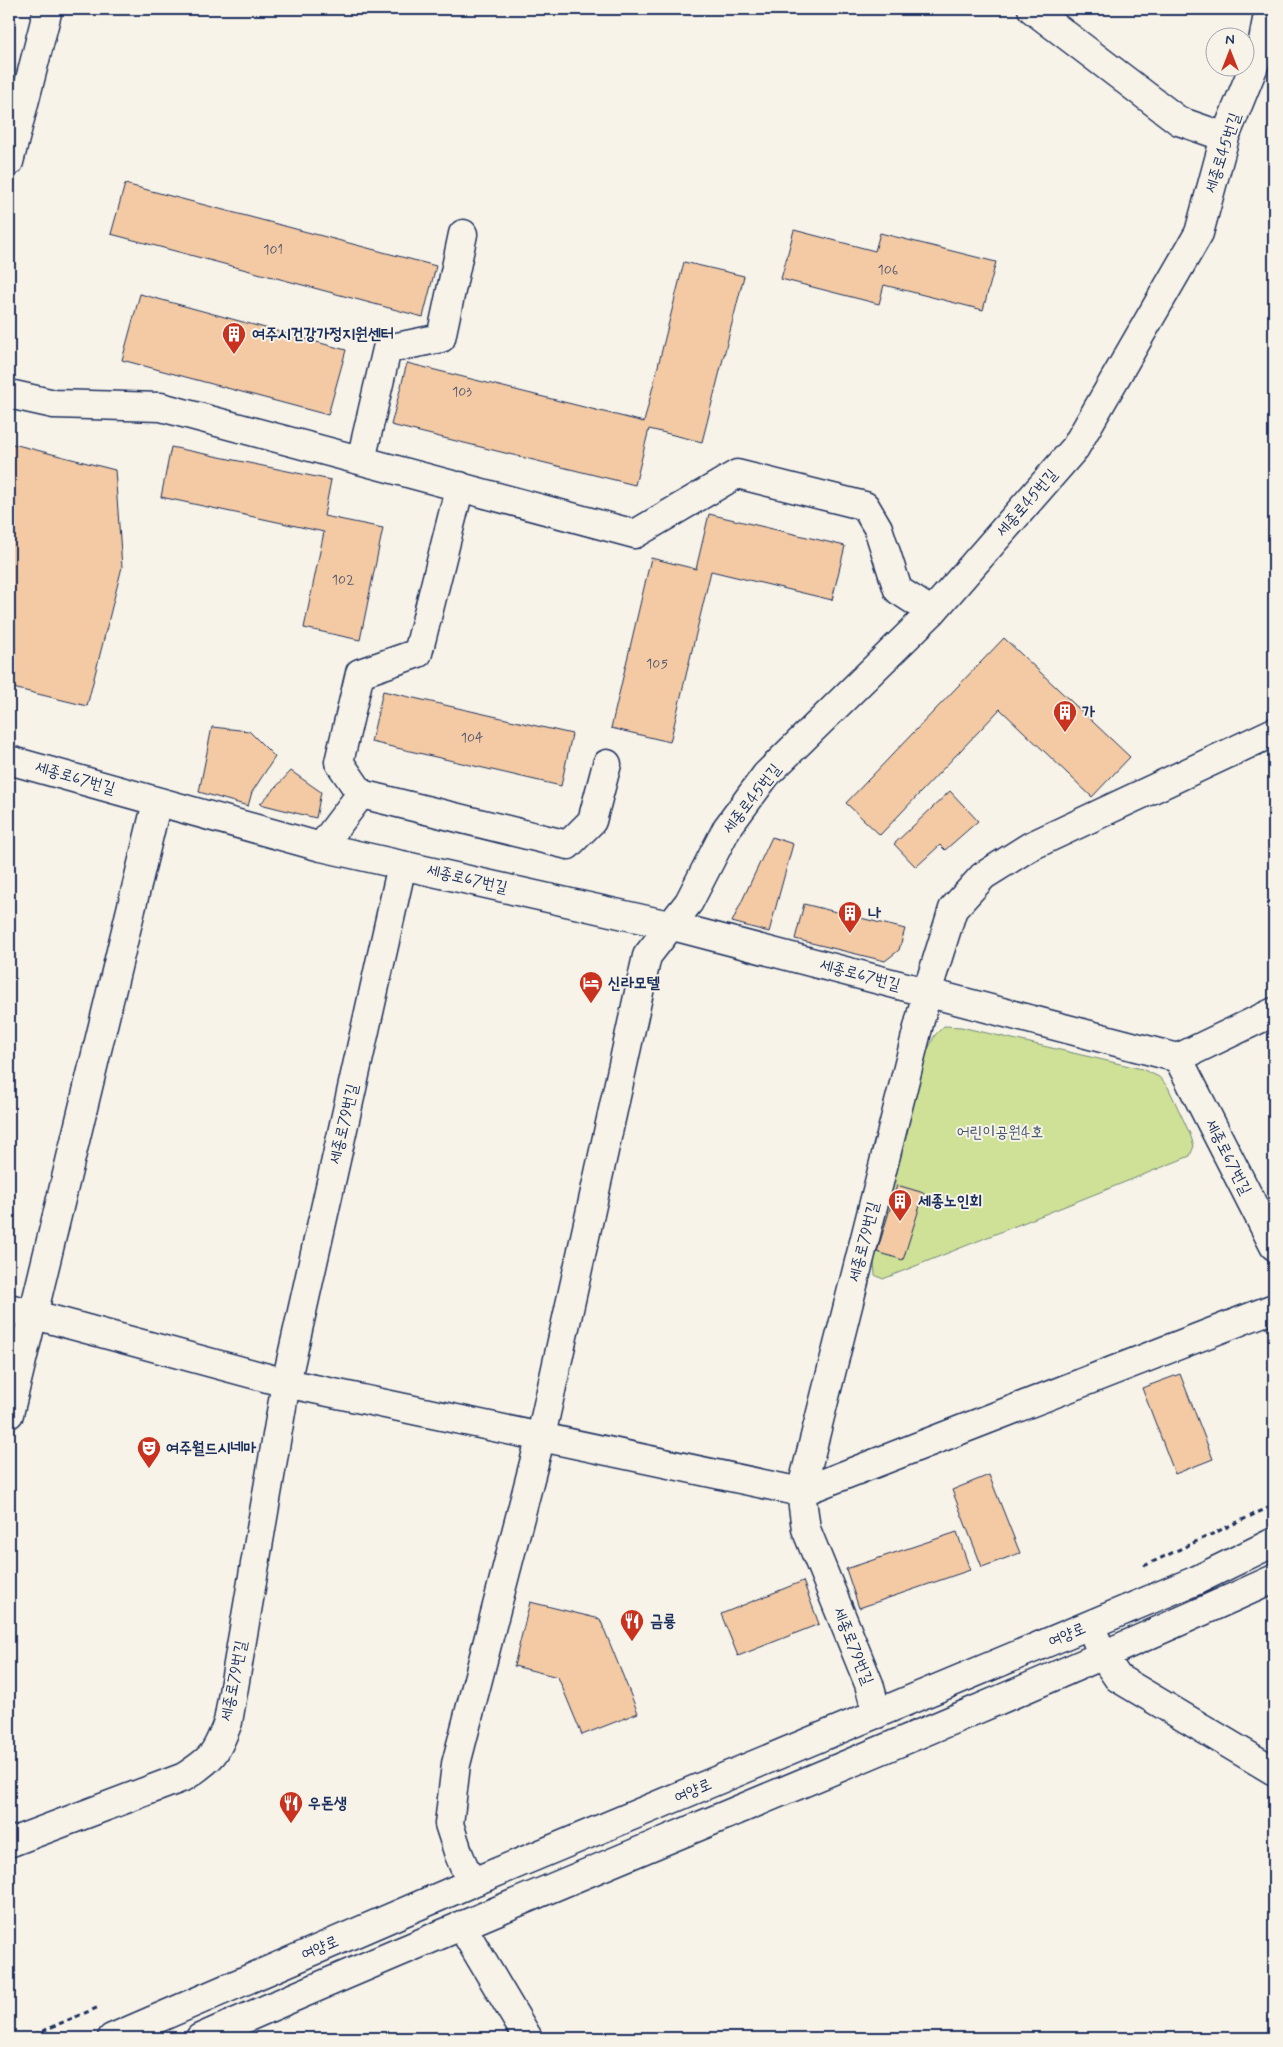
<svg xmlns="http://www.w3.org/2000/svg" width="1283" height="2047" viewBox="0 0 1283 2047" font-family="Mynerve,'Poor Story',sans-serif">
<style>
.green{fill:#cee196;stroke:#74887a}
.building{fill:#f3caa3;stroke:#1b2f5e}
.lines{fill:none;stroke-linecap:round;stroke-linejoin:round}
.minor-casing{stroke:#1b2f5e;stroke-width:31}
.path{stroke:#1b2f5e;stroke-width:3;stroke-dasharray:5 4;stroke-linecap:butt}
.minor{stroke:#f7f3e8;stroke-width:28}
.labels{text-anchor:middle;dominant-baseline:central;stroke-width:4;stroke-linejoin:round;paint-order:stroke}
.number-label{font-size:14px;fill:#51566f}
.street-label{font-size:16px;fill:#1b2f5e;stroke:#f7f3e8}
.poi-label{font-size:16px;font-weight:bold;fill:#1b2f5e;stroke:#f7f3e8;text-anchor:start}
.park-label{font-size:16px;fill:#3f5369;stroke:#f7f3e8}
</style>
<rect width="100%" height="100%" fill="#f7f3e8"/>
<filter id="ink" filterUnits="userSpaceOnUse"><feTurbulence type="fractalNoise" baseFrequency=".02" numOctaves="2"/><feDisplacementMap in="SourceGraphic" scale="10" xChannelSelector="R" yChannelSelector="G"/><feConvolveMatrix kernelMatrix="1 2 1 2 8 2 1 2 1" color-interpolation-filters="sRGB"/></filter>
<g filter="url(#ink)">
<!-- green -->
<path class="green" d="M944,1026l17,1 181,42 17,8 9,10 22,47 4,12 -4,10 -307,123 -8,-4 -2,-25 51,-193 11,-22z"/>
<!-- building -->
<path class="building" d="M125,184l311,82 -13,51 -312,-83z
M794,230l81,21 5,-18 116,29 -13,48 -99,-25 -5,19 -98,-25z
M684,262l60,14 -42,166 -53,-13 -14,56 -244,-60 16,-62 237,59z
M140,294l206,56 -18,65 -206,-55z
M9,443l106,27 7,97 -35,139 -78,-19z
M171,447l160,33 -7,36 59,12 -23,112 -56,-12 20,-96 -163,-35z
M709,514l136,32 -13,54 -121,-29 -41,171 -59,-14 40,-170 45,11z
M1004,638l126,119 -38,40 -92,-88 -120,126 -34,-32z
M383,691l189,43 -11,52 -190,-44z
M212,727l37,4 26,26 -23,35 -4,14 -49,-14z
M291,771l30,21 -5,26 -56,-14z
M950,791l28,30 -33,29 -5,-5 -24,22 -22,-23z
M772,837l21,7 -24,88 -37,-10z
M804,904l101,25 -6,21 -14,11 -90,-22z
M897,1185l27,8 -21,67 -26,-8z
M1180,1374l33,85 -38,15 -33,-86z
M989,1475l31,78 -38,14 -30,-77z
M957,1532l13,38 -111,38 -13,-39z
M803,1581l16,43 -81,32 -17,-42z
M530,1602l70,17 38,94 -56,22 -24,-58 -44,-11z"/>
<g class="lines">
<!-- minor casing -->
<g class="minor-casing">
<path id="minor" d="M1032,9l147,112 46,16
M9,162l39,-153
M9,394l45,10 107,3 474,127 102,-60 128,32 13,22 20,62 34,22
M361,460l26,-111 54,-11 22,-104
M460,486l-42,167 -58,20 -21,89 22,32 207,51 24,-24 15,-57
M9,760l312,87 348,78 509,133 96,188
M321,847l40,-53
M1178,1058l96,-46
M9,1308l277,75 515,109 473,-184
M9,1414l148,-612
M1096,1639l7,17 15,22 156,93
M877,1714l-8,-30 -63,-155 -5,-37 126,-500 26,-83 30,-33 46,-29 245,-115
M9,1843l175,-66c29,-19 32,-23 44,-55l58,-339 116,-518
M471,1883l-12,-28 -10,-31 7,-60 85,-328 106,-480 42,-54 38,-74 39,-53 166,-163 143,-164 124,-215 26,-96 37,-91 7,-37
M461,1925l67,113
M112,2038l359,-155 726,-303 77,-38
M200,2038c357,-157 720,-298 1074,-459"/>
</g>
<!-- path -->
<path class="path" d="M1144,1566l130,-61
M26,2038l73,-31"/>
<!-- minor -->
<use href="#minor" class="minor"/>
</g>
</g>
<!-- icons -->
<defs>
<g id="building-pin" transform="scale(1.25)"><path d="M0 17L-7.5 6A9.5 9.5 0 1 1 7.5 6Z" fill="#c8321e" stroke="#f7f3e8"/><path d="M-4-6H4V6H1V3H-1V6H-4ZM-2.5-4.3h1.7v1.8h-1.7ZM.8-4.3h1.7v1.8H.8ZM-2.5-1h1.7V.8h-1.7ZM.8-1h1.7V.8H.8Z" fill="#fff"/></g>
<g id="hotel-pin" transform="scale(1.25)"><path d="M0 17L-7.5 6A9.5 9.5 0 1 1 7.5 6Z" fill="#c8321e" stroke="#f7f3e8"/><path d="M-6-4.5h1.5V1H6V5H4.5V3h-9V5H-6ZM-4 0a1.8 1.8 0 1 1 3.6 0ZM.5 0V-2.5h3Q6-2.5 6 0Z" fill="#fff"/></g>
<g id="theatre-pin" transform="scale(1.25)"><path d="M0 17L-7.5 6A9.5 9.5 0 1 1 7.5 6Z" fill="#c8321e" stroke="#f7f3e8"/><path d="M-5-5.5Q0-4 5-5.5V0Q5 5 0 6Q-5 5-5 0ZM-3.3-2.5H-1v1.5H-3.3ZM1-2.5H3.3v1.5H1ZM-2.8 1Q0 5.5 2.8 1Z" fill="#fff"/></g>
<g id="restaurant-pin" transform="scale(1.25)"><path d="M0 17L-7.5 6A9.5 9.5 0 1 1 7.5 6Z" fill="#c8321e" stroke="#f7f3e8"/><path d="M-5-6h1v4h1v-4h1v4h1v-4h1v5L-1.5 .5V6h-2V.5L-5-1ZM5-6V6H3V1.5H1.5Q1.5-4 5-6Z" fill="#fff"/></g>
</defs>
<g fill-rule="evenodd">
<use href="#building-pin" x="234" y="334"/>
<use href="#building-pin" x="1065" y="712"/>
<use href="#building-pin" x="850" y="913"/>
<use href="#hotel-pin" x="591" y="983"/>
<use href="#building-pin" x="900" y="1201"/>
<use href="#theatre-pin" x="149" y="1448"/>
<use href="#restaurant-pin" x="632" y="1621"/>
<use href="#restaurant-pin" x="291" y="1803"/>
</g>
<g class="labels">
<!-- number labels -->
<g class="number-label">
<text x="273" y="250">101</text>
<text x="888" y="270">106</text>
<text x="462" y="392">103</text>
<text x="343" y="580">102</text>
<text x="657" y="664">105</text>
<text x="472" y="738">104</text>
</g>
<!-- street labels -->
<g class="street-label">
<text transform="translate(1223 153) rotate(-72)">세종로45번길</text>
<text transform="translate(1027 503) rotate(-49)">세종로45번길</text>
<text transform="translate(75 778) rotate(16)">세종로67번길</text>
<text transform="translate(752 799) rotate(-52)">세종로45번길</text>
<text transform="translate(467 879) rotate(13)">세종로67번길</text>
<text transform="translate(860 975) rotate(15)">세종로67번길</text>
<text transform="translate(344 1124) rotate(-77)">세종로79번길</text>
<text transform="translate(1228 1157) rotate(63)">세종로67번길</text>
<text transform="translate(864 1242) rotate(-76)">세종로79번길</text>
<text transform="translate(1067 1635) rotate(-23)">여양로</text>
<text transform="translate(853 1646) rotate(68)">세종로79번길</text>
<text transform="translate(234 1681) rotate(-79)">세종로79번길</text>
<text transform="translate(693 1791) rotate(-23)">여양로</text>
<text transform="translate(320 1948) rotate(-23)">여양로</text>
</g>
<!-- poi labels -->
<g class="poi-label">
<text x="252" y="334">여주시건강가정지원센터</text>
<text x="1082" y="712">가</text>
<text x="868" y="913">나</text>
<text x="608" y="983">신라모텔</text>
<text x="918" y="1201">세종노인회</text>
<text x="166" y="1448">여주월드시네마</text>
<text x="650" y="1621">금룡</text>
<text x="308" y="1803">우돈생</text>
</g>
<!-- park labels -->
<g class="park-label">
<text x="1000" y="1132">어린이공원4호</text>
</g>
</g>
<!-- margin -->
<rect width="1283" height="2047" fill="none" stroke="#f7f3e8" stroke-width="30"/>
<rect x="15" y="15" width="1253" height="2017" fill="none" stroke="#1b2f5e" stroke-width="2" filter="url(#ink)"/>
<!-- north arrow -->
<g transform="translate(1230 52)"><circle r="24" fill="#f7f3e8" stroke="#9fa5b1"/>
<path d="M0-4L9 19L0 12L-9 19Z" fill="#c8321e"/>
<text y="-8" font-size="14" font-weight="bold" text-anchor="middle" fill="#1b2f5e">N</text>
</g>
</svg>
